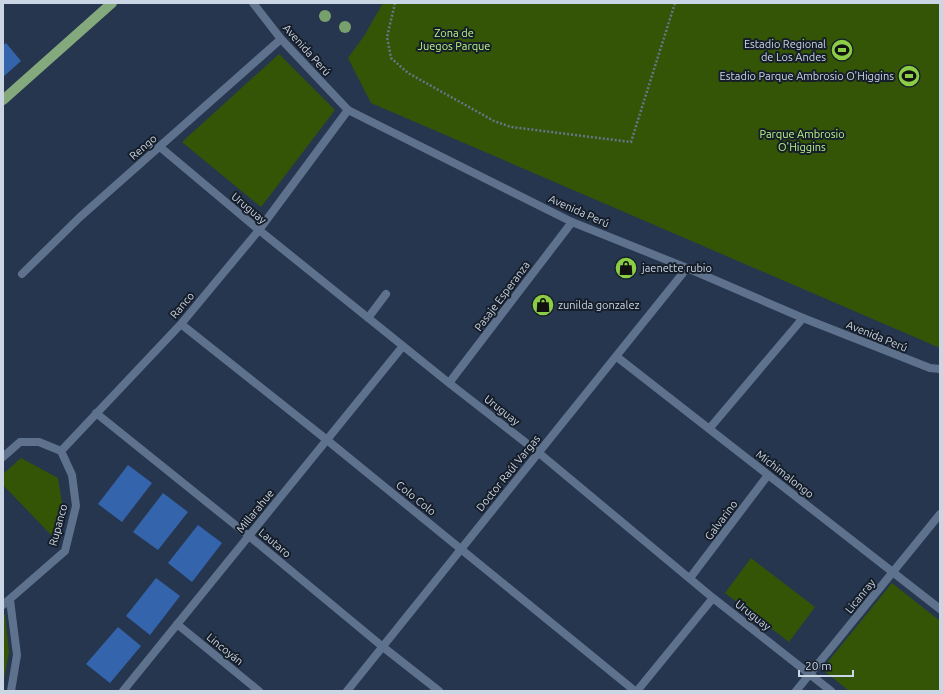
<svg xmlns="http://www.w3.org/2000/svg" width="943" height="694" viewBox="0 0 943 694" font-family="Ubuntu,sans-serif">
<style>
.green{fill:#335505}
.building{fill:#3465ac}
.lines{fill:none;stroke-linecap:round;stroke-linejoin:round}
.path{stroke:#67758a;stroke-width:2.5;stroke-dasharray:2 2;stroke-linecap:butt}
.minor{stroke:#5f728d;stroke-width:8}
.tertiary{stroke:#5f728d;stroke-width:8}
.primary{stroke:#84a97d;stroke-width:10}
.tree{fill:#78a06d}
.labels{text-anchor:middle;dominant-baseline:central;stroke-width:4;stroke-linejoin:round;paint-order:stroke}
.park-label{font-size:11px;fill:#bbf686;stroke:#161e29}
.poi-label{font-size:11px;fill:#cbd6e5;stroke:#161e29;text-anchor:end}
.street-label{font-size:11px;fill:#cbd6e5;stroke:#161e29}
</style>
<rect width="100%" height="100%" fill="#26364f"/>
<!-- green -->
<path class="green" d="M383,3h557v345l-569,-245 -23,-45 16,-22z
M279,54l56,56 -74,97 -79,-65z
M21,458l37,20 4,25 -2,32 -4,5 -53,-55v-11z
M751,558l64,49 -26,35 -64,-49z
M892,583l48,38 -1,70h-90l-27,-22z
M5,614l4,38 -6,33v-70z"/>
<!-- building -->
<path class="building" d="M6,43l15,18 -18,16v-32z
M128,465l24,18 -30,39 -24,-18z
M163,493l25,19 -30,38 -25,-18z
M198,525l24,18 -30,39 -24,-19z
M156,578l24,18 -30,39 -24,-19z
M118,627l23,19 -31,37 -24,-19z"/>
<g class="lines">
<!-- path -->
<path class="path" d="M395,3l-8,34 4,21 17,15 86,48 17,6 120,15 44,-139"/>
<!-- minor -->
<path class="minor" d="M160,147l99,83 190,153 90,70 174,145 118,93
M22,274l58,-57 201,-178
M368,318l18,-24
M181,324l146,116 308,251
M617,357l323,252
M449,383l123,-161
M96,413l153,123 134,111 56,44
M709,429l94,-111
M3,457l17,-15h19l22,9 120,-127 78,-94 89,-120
M690,578l78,-103
M10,600l7,55 -6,36
M3,605l62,-54 11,-45 -4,-31 -11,-24
M177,624l82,67
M123,691l280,-345
M637,691l76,-93
M796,691l144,-177"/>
<!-- tertiary -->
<path class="tertiary" d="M253,3l28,36 67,71 224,112 115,46 116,50 127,50 10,1
M347,691l340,-423"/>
<!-- primary -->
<path class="primary" d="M3,100l109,-97"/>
</g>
<!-- trees -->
<g class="tree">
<circle cx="325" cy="16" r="6"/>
<circle cx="345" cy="27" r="6"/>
</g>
<!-- icons -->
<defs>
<g id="stadium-disc" transform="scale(1.15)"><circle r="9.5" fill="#8bce46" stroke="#161e29"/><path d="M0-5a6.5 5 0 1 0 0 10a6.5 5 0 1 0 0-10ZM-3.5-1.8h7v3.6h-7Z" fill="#111"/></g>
<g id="shop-disc" transform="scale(1.15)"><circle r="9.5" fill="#8bce46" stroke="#161e29"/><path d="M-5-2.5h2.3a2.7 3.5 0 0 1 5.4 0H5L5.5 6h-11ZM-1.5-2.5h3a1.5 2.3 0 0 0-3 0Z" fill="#111"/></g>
</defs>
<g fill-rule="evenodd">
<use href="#stadium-disc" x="842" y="50"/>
<use href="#stadium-disc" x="909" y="76"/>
<use href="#shop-disc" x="626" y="268"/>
<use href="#shop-disc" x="543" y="305"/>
</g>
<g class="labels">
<!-- park labels -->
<g class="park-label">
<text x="454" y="33">Zona de<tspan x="454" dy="13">Juegos Parque</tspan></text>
<text x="802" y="134">Parque Ambrosio<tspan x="802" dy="13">O'Higgins</tspan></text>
</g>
<!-- poi labels -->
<g class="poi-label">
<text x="826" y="44">Estadio Regional<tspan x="826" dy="13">de Los Andes</tspan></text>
<text x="894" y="76">Estadio Parque Ambrosio O'Higgins</text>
<text x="642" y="268" text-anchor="start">jaenette rubio</text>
<text x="558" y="305" text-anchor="start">zunilda gonzalez</text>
</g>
<!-- street labels -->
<g class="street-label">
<text transform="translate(307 50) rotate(48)">Avenida Perú</text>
<text transform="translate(143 147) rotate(-41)">Rengo</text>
<text transform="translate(249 208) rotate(40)">Uruguay</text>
<text transform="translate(579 211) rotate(24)">Avenida Perú</text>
<text transform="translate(502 296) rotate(-53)">Pasaje Esperanza</text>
<text transform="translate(182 305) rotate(-50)">Ranco</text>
<text transform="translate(877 336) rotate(22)">Avenida Perú</text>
<text transform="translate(502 410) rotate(38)">Uruguay</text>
<text transform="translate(508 473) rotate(-51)">Doctor Raúl Vargas</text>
<text transform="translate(785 474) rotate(38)">Michimalongo</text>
<text transform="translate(416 498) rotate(39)">Colo Colo</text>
<text transform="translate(255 511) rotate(-51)">Millarahue</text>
<text transform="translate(721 520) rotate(-53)">Galvarino</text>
<text transform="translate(58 525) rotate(-75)">Rupanco</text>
<text transform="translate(275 543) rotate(40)">Lautaro</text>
<text transform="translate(860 596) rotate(-51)">Licanray</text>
<text transform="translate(753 615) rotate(38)">Uruguay</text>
<text transform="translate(225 649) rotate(39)">Lincoyán</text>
</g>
</g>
<!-- border -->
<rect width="943" height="694" fill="none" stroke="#cbd6e5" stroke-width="8"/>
<!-- scale -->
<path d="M799 670v6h54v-6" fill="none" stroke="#cbd6e5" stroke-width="2"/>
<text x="805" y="670" font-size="12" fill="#cbd6e5" stroke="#161e29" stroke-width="3" paint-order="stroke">20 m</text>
</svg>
